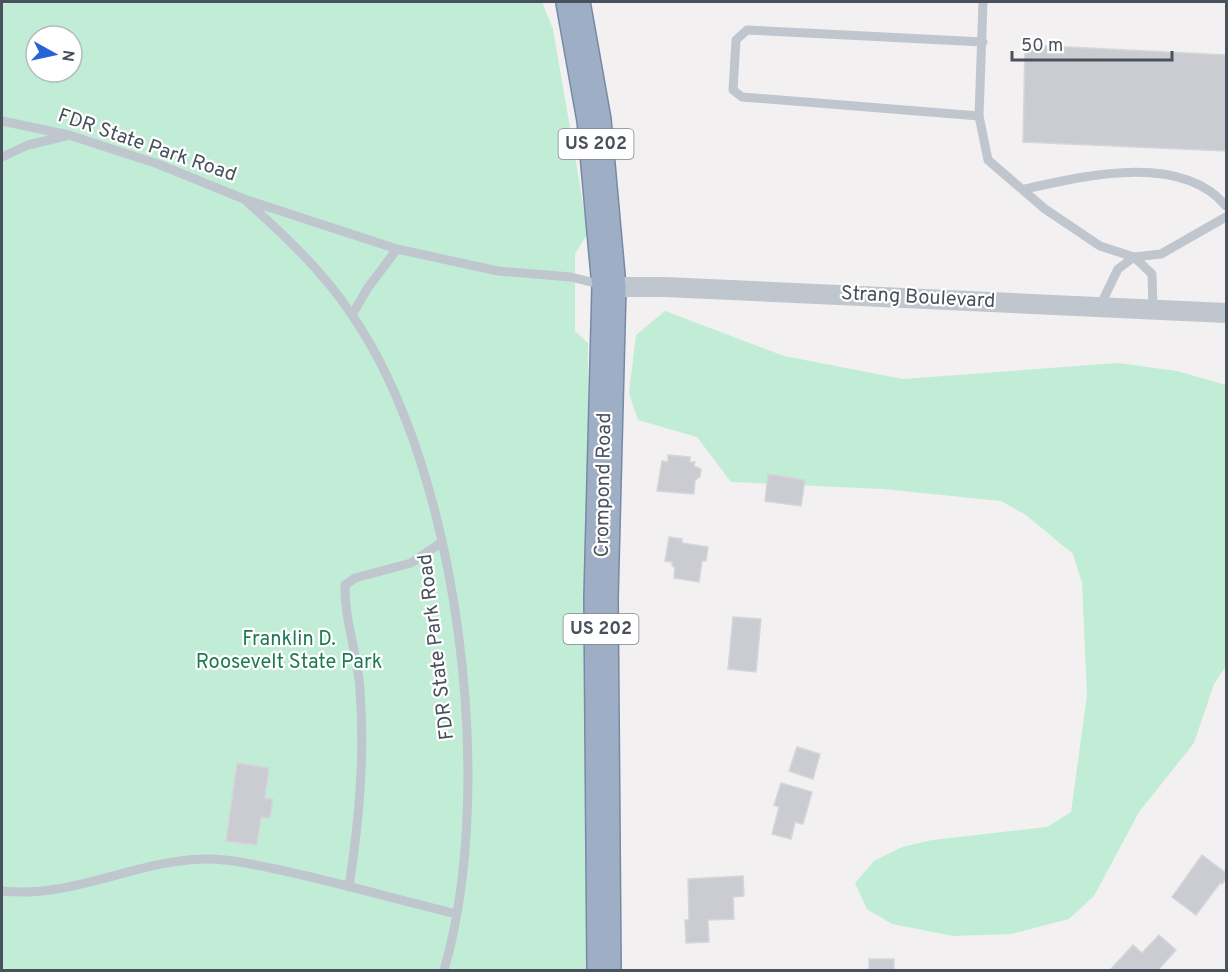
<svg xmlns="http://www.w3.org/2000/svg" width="1228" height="972" viewBox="0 0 1228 972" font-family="Overpass,sans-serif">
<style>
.green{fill:#c1edd6;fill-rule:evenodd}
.building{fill:#caccd2;stroke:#d4d6db;stroke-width:1.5}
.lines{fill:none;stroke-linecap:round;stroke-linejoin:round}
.trunk-casing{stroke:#7689a7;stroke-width:36}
.service{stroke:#bfc6ce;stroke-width:9}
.minor{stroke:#bfc6ce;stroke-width:20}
.trunk{stroke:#9eaec4;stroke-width:33}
.labels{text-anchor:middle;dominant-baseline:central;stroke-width:4.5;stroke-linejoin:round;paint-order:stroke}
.shield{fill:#fff;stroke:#80858d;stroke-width:1.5}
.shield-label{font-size:18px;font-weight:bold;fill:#49515c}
.street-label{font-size:20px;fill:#49515c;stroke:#fff}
.park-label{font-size:20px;fill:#1d7a54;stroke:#fff}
</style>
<rect width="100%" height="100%" fill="#f2f0f0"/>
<!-- green -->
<path class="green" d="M2,2h540l11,27 35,204 -13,21v77l13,12v627h-586zM36,36h36v36h-36z
M665,311l119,45 119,23 215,-16 59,8 49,14v281l-12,18 -20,59 -55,69 -45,84 -25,23 -58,15 -58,2 -61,-12 -25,-15 -12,-26 19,-22 28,-14 30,-7 115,-13 24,-15 16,-117 -5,-112 -9,-29 -47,-39 -25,-14 -118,-12 -152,-7 -34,-45 -59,-17 -9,-27 7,-58z"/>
<!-- building -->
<path class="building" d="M1028,45l198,10v96l-203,-9 2,-94z
M668,455l22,2v5h5l-1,4 7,3 -1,8 -5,3 -1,14 -37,-3 5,-30 6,1z
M768,474l37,6 -4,26 -36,-5z
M669,537l13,2v4l26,4 -2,14h-4l-3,21 -25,-4 1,-11 -3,-1v-4l-7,-1z
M733,617l28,2 -5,53 -28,-3z
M797,747l23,7 -7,25 -24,-8z
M237,763l32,5 -4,30 8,1 -3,19 -9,-1 -4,28 -31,-4z
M781,783l31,9 -9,32 -8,-2 -4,17 -19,-5 7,-27 -5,-2z
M1202,855l24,18v5l-4,6 -2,-1 -24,32 -24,-18z
M743,876l1,20 -11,1 1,22 -26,1 1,22 -23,1 -1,-23h4l-1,-41z
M1159,935l17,15 -18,20h-48l23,-25 9,8z
M869,959h25v11h-25z"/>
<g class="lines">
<!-- trunk casing -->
<g class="trunk-casing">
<path id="trunk" d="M573,2l21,118 15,167 -8,311 3,372"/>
</g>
<!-- service -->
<path class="service" d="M983,42l-236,-12 -11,10 -3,50 9,7 237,19 9,44 57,49 55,37 34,11 27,-3 65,-37
M979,116l4,-114
M2,121l67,14 89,29 86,35 153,50 101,22 73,6 32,8
M2,157l26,-12 38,-9
M1025,189c59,-13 156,-37 201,17
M244,199c39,35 79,72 108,116 108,157 145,474 92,655
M1100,306l18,-37 16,-12 18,17 1,35
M352,315l15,-26 30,-40
M349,887c10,-66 16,-130 11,-197 -2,-35 -16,-70 -15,-105l10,-7 56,-15 31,-21
M2,891c68,8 133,-30 201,-32 23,-1 46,5 68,9 62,13 124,31 186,46"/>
<!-- minor -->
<path class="minor" d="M609,287h56l561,26"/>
<!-- trunk -->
<use href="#trunk" class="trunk"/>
</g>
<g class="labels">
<!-- shield labels -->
<g class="shield">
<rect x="558.5" y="129" width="75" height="30" rx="4.5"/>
<rect x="563.5" y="614" width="75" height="30" rx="4.5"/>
</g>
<g class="shield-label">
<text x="596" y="144">US 202</text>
<text x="601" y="629">US 202</text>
</g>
<!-- street labels -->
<g class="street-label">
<text transform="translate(147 146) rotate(19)">FDR State Park Road</text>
<text transform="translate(918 298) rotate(3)">Strang Boulevard</text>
<text transform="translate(604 485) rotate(-89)">Crompond Road</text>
<text transform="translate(437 647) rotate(-97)">FDR State Park Road</text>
</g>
<!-- park labels -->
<g class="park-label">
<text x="289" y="640">Franklin D.<tspan x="289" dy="23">Roosevelt State Park</tspan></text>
</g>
</g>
<!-- border -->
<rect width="1228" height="972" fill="none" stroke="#49515c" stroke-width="6"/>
<!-- north arrow -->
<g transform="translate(54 54) rotate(98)"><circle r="28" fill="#ffffff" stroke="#b6b9be" stroke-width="1.5"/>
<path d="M0-4.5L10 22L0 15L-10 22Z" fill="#2463d8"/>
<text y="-9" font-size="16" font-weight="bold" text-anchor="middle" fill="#49515c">N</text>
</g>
<!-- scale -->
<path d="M1012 51v9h160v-9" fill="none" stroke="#49515c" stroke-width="3"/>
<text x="1021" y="51" font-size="18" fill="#49515c" stroke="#ffffff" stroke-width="4.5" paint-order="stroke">50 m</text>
</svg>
